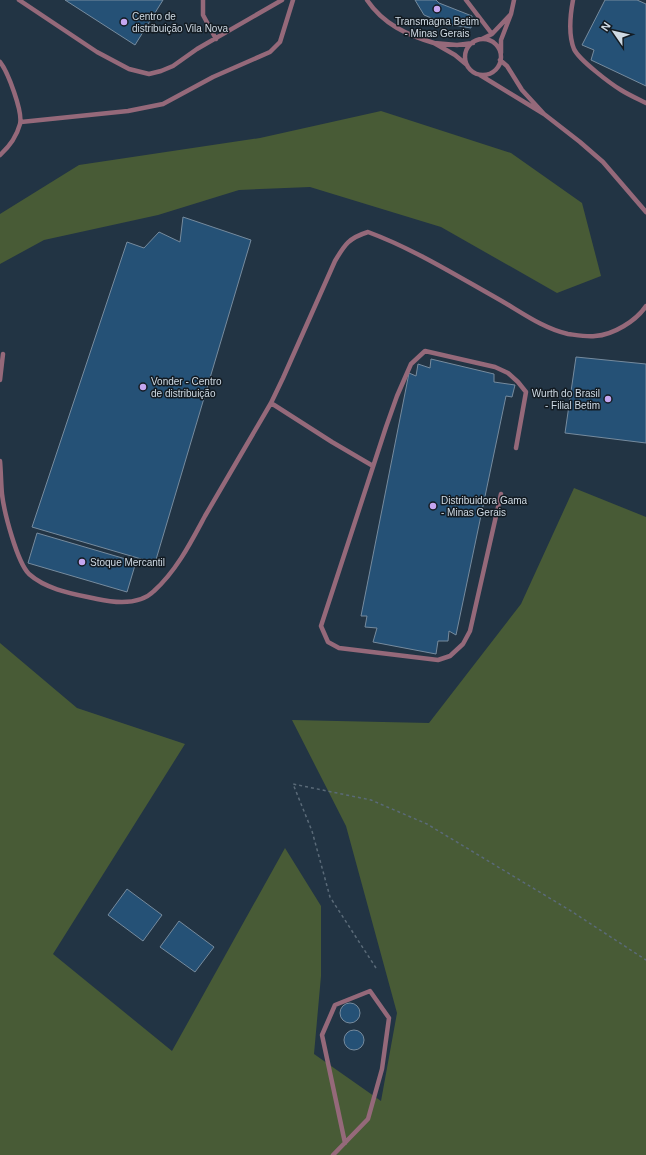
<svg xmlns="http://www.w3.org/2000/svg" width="646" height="1155" viewBox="0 0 646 1155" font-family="Helvetica,sans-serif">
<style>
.green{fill:#485b36}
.building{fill:#255176;stroke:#768b9e}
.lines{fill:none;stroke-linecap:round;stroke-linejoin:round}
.path{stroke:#5a6a78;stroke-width:1.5;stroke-dasharray:3 3;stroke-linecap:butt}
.service{stroke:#95697a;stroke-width:4.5}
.poi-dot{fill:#c5a6f0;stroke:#131b22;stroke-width:1.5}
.labels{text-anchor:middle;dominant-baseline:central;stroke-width:3;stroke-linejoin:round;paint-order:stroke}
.poi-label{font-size:10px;fill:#cfdae4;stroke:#131b22;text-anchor:start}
</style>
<rect width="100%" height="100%" fill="#223444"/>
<!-- green -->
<path class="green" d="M381,111l130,42 71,50 19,73 -44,17 -116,-66 -131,-40 -71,3 -81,25 -114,25 -44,24v-50l79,-49 181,-27z
M574,488l72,29v638h-646v-512l77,65 108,36 -132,210 119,97 113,-203 36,58v70l-7,78 67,47 16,-88 -51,-187 -54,-106 137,3 92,-119z"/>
<!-- building -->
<path class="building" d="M65,0h98l-28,45z
M415,0h21l3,3 33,13 -1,12 -25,-4 -22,-9z
M605,0h32l9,4v82l-55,-26 3,-10 -12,-5z
M183,217l68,23 -96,323 -123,-36 95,-285 17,6 15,-16 21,10z
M576,357l70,7v79l-81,-10z
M431,359l63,15v8l21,3 -3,12 -6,-1 -50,239 -7,-4 -1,10h-10l-2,13 -63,-12 4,-14 -12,-1 2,-11h-6l48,-243 7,3 2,-12 12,4z
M37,533l99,29 -9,30 -99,-29z
M127,889l35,26 -19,26 -35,-26z
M179,921l35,26 -19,25 -35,-25z
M340 1013a10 10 0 1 1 20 0a10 10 0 1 1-20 0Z
M344 1040a10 10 0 1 1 20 0a10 10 0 1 1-20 0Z"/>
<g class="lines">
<!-- path -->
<path class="path" d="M376,968l-46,-71 -18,-66 -19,-47 78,16 56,24 144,87 75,49"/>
<!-- service -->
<path class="service" d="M19,0l78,52 32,17 20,5 12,-3 12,-5 24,-17 85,-49
M203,0v15l13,24
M367,0c16,24 40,35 67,43
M466,0l26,34
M573,0c-3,16 -5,34 1,49 5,11 37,35 47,41 8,5 17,9 25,13
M511,14l3,-14
M482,39l10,-5 19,-20 -10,26v13
M465 57a18 18 0 1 1 36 0a18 18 0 1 1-36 0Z
M0,62c8,10 23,50 20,62 -3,11 -11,23 -20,31
M467,65l-12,-10 -21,-12 23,2 16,-2
M480,75l64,39 -22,-24 -15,-24 -7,-6
M544,114l36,28 23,20 43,50
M21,122l107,-11 35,-7 50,-27 57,-25 10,-10 13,-42
M0,380l3,-26
M0,461c1,11 1,22 2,33 2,18 15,68 27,80 18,16 45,20 68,25 18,4 43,6 57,-8 23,-21 37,-49 51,-75 22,-38 44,-75 66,-113
M373,466l-41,-24 -61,-39 12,-25 52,-117c10,-17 14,-23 33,-29 46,17 89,44 132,68 21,12 44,29 68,34 8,1 19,3 27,2 18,-1 41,-15 51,-30
M501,494l-31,137 -7,13 -13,12 -12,4 -99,-12 -11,-6 -7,-16 65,-199 11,-31 14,-32 14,-13 70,16 13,6 10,9 8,10 -10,56
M333,1155l35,-36 14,-50 7,-51 -19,-27 -35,14 -13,30 23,108"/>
</g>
<!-- markers -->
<g class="poi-dot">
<circle cx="437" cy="9" r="4"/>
<circle cx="124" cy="22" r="4"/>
<circle cx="143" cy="387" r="4"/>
<circle cx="608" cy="399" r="4"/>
<circle cx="433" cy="506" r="4"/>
<circle cx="82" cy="562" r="4"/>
</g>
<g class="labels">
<!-- poi labels -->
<g class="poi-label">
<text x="132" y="16">Centro de<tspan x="132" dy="12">distribuição Vila Nova</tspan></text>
<text x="437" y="21" text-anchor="middle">Transmagna Betim<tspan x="437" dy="12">- Minas Gerais</tspan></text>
<text x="151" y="381">Vonder - Centro<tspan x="151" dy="12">de distribuição</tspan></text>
<text x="600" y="393" text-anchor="end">Wurth do Brasil<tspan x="600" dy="12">- Filial Betim</tspan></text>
<text x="441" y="500">Distribuidora Gama<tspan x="441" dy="12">- Minas Gerais</tspan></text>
<text x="90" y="562">Stoque Mercantil</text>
</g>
</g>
<!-- north arrow -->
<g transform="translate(614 32) rotate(304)" stroke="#131b22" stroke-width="3" paint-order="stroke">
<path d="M0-3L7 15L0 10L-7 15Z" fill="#cfdae4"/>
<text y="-6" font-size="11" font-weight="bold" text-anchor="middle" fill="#cfdae4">N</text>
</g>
</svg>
